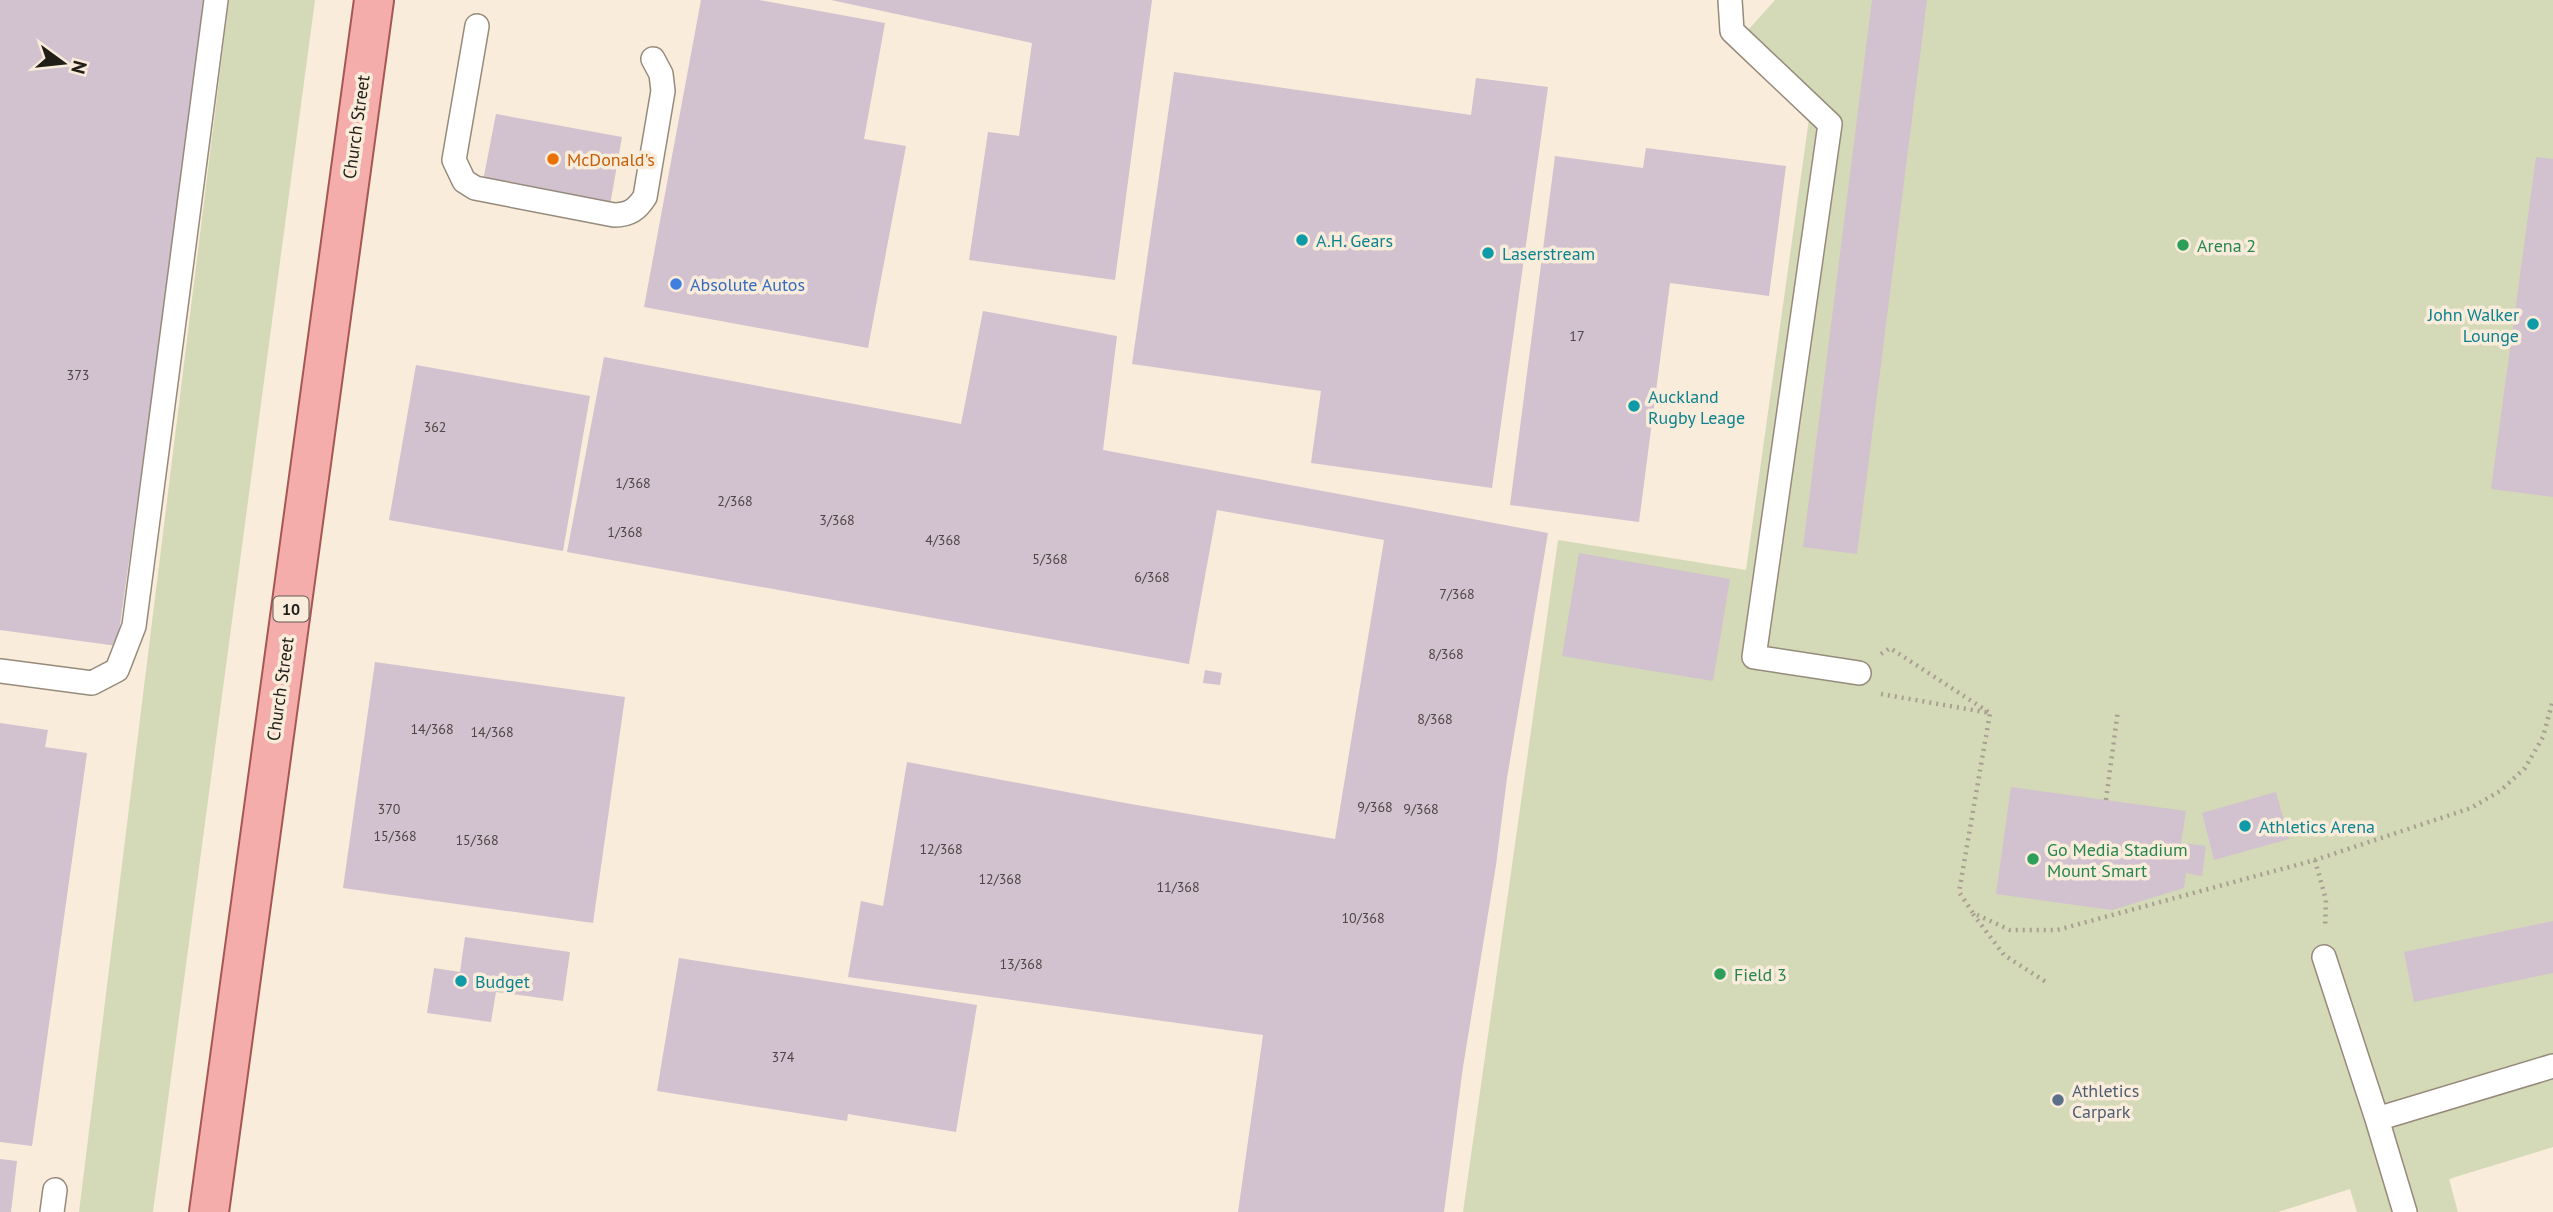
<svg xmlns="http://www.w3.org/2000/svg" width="2553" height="1212" viewBox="0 0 2553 1212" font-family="'PT Sans',sans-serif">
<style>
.green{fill:#d4d9b7}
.building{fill:#d2c1ce}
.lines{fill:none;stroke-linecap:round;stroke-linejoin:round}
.service-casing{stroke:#968a7b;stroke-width:26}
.primary-casing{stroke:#a55753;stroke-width:42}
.path{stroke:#a89f92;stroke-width:4.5;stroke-dasharray:2 5;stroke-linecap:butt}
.service{stroke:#fff;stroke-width:23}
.primary{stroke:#f4adab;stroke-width:38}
.food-dot{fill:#e8710a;stroke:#f9ecdb;stroke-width:2.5}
.culture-dot{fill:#0f9aa8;stroke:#f9ecdb;stroke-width:2.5}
.leisure-dot{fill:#2e9e5b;stroke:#f9ecdb;stroke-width:2.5}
.shop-dot{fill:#3f7fe0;stroke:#f9ecdb;stroke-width:2.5}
.service-dot{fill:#5c6f8a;stroke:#f9ecdb;stroke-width:2.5}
.labels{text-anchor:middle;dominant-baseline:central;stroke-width:7;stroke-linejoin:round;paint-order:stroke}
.number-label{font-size:14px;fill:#4d4645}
.shield{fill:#f9ecdb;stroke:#625b52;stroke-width:2}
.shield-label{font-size:16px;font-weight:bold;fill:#211d17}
.street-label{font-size:18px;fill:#211d17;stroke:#f9ecdb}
.food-label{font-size:18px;fill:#c56008;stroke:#f9ecdb;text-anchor:start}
.culture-label{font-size:18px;fill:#0d838f;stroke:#f9ecdb;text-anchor:start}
.leisure-label{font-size:18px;fill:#27864d;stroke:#f9ecdb;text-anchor:start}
.shop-label{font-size:18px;fill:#366cbe;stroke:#f9ecdb;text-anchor:start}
.service-label{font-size:18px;fill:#4e5e75;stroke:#f9ecdb;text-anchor:start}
</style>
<rect width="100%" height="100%" fill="#f9ecdb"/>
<!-- green -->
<path class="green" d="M229,0h86l-162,1212h-74z
M1775,0h778v1147l-104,32 9,33h-101l-7,-23 -72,23h-815l95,-672 188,30 63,-451 -77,-71z"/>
<!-- building -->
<path class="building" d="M0,0h208l-91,646 -117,-16z
M701,0h58l126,23 -21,116 42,7 -38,202 -224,-41z
M831,0h321l-37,280 -146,-20 19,-128 31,4 13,-93z
M1872,0h55l-70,554 -54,-7z
M1174,72l297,43 5,-37 72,9 -56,401 -181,-25 10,-72 -189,-27z
M496,114l126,23 -12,68 -127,-24z
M1646,148l140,18 -17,130 -99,-13 -31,239 -129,-17 45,-349 88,12z
M2536,157l17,2v338l-62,-8z
M983,311l134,25 -14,114 445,83 -41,245 -11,87 -33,202 -19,145h-206l25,-177 -415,-58 13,-76 22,5 24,-144 218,41 210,36 49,-299 -167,-30 -28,154 -622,-112 37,-195 357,67z
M416,365l174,31 -27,155 -174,-31z
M1579,553l151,26 -17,102 -151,-25z
M375,662l250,35 -32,226 -250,-35z
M1205,670l17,3 -2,12 -17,-2z
M0,723l48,7 -3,17 42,6 -55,393 -32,-4z
M2011,787l175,24 -5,32 25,3 -4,30 -16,-3 -2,15 -72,22 -116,-16z
M2276,792l13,47 -75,21 -12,-47z
M2553,921v52l-139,29 -10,-50z
M465,937l105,15 -7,49 -67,-9 -5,30 -64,-9 7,-45 26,4z
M679,958l298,47 -21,127 -108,-18 -1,7 -190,-30z
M0,1159l17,2 -6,51h-11z"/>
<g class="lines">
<!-- service casing -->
<g class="service-casing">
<path id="service" d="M1730,0l2,31 98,93 -76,533 105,16
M477,26l-23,134 10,21 11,7 139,27c16,0 23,-6 31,-18l18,-106 -2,-17 -8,-15
M0,671l92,12 25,-13 17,-44 82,-626
M2324,957l53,162 28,93
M2377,1119l176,-53
M52,1212l3,-22"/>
</g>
<!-- primary casing -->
<g class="primary-casing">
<path id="primary" d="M209,1212l165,-1212"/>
</g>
<!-- path -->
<path class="path" d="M1881,654l9,-6 100,65
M1881,694l109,19 -31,179 14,21 37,17h47l258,-70 156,-52 29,-17 25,-23 18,-31 10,-37
M2106,800l12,-90
M2315,860l11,40 -1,28
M1973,914l31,41 42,27"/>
<!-- service -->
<use href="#service" class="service"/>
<!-- primary -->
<use href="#primary" class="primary"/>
</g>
<!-- markers -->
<circle class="food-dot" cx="553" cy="159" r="7"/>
<g class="culture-dot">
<circle cx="1302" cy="240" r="7"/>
<circle cx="1488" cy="253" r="7"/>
<circle cx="2533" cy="324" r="7"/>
<circle cx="1634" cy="406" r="7"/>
<circle cx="2245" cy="826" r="7"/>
<circle cx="461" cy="981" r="7"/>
</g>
<g class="leisure-dot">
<circle cx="2183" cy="245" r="7"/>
<circle cx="2033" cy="859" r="7"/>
<circle cx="1720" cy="974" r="7"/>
</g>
<circle class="shop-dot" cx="676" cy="284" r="7"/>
<circle class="service-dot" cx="2058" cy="1100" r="7"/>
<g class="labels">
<!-- number labels -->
<g class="number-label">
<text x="1577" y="336">17</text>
<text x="78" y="375">373</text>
<text x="435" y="427">362</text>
<text x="633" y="483">1/368</text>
<text x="735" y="501">2/368</text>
<text x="837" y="520">3/368</text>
<text x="625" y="532">1/368</text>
<text x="943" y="540">4/368</text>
<text x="1050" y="559">5/368</text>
<text x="1152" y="577">6/368</text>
<text x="1457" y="594">7/368</text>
<text x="1446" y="654">8/368</text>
<text x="1435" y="719">8/368</text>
<text x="432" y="729">14/368</text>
<text x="492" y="732">14/368</text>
<text x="1375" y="807">9/368</text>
<text x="389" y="809">370</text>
<text x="1421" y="809">9/368</text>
<text x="395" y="836">15/368</text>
<text x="477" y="840">15/368</text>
<text x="941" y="849">12/368</text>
<text x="1000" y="879">12/368</text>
<text x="1178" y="887">11/368</text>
<text x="1363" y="918">10/368</text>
<text x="1021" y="964">13/368</text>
<text x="783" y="1057">374</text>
</g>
<!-- shield labels -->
<rect class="shield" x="273.5" y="596.5" width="35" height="25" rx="5"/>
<g class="shield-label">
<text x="291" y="609">10</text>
</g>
<!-- street labels -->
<g class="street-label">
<text transform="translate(356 127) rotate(-82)">Church Street</text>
<text transform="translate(280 689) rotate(-82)">Church Street</text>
</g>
<!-- food labels -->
<g class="food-label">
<text x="567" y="159">McDonald's</text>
</g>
<!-- culture labels -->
<g class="culture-label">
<text x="1316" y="240">A.H. Gears</text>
<text x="1502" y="253">Laserstream</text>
<text x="2519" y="314" text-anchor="end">John Walker<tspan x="2519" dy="21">Lounge</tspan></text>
<text x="1648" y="396">Auckland<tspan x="1648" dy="21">Rugby Leage</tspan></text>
<text x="2259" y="826">Athletics Arena</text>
<text x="475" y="981">Budget</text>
</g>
<!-- leisure labels -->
<g class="leisure-label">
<text x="2197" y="245">Arena 2</text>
<text x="2047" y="849">Go Media Stadium<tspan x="2047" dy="21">Mount Smart</tspan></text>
<text x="1734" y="974">Field 3</text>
</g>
<!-- shop labels -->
<g class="shop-label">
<text x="690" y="284">Absolute Autos</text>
</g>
<!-- service labels -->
<g class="service-label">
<text x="2072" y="1090">Athletics<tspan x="2072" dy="21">Carpark</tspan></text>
</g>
</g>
<!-- north arrow -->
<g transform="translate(63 63) rotate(105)" stroke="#f9ecdb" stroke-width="5" paint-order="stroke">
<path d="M0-5L12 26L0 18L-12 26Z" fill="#211d17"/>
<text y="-10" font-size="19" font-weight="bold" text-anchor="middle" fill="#211d17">N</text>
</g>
</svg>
